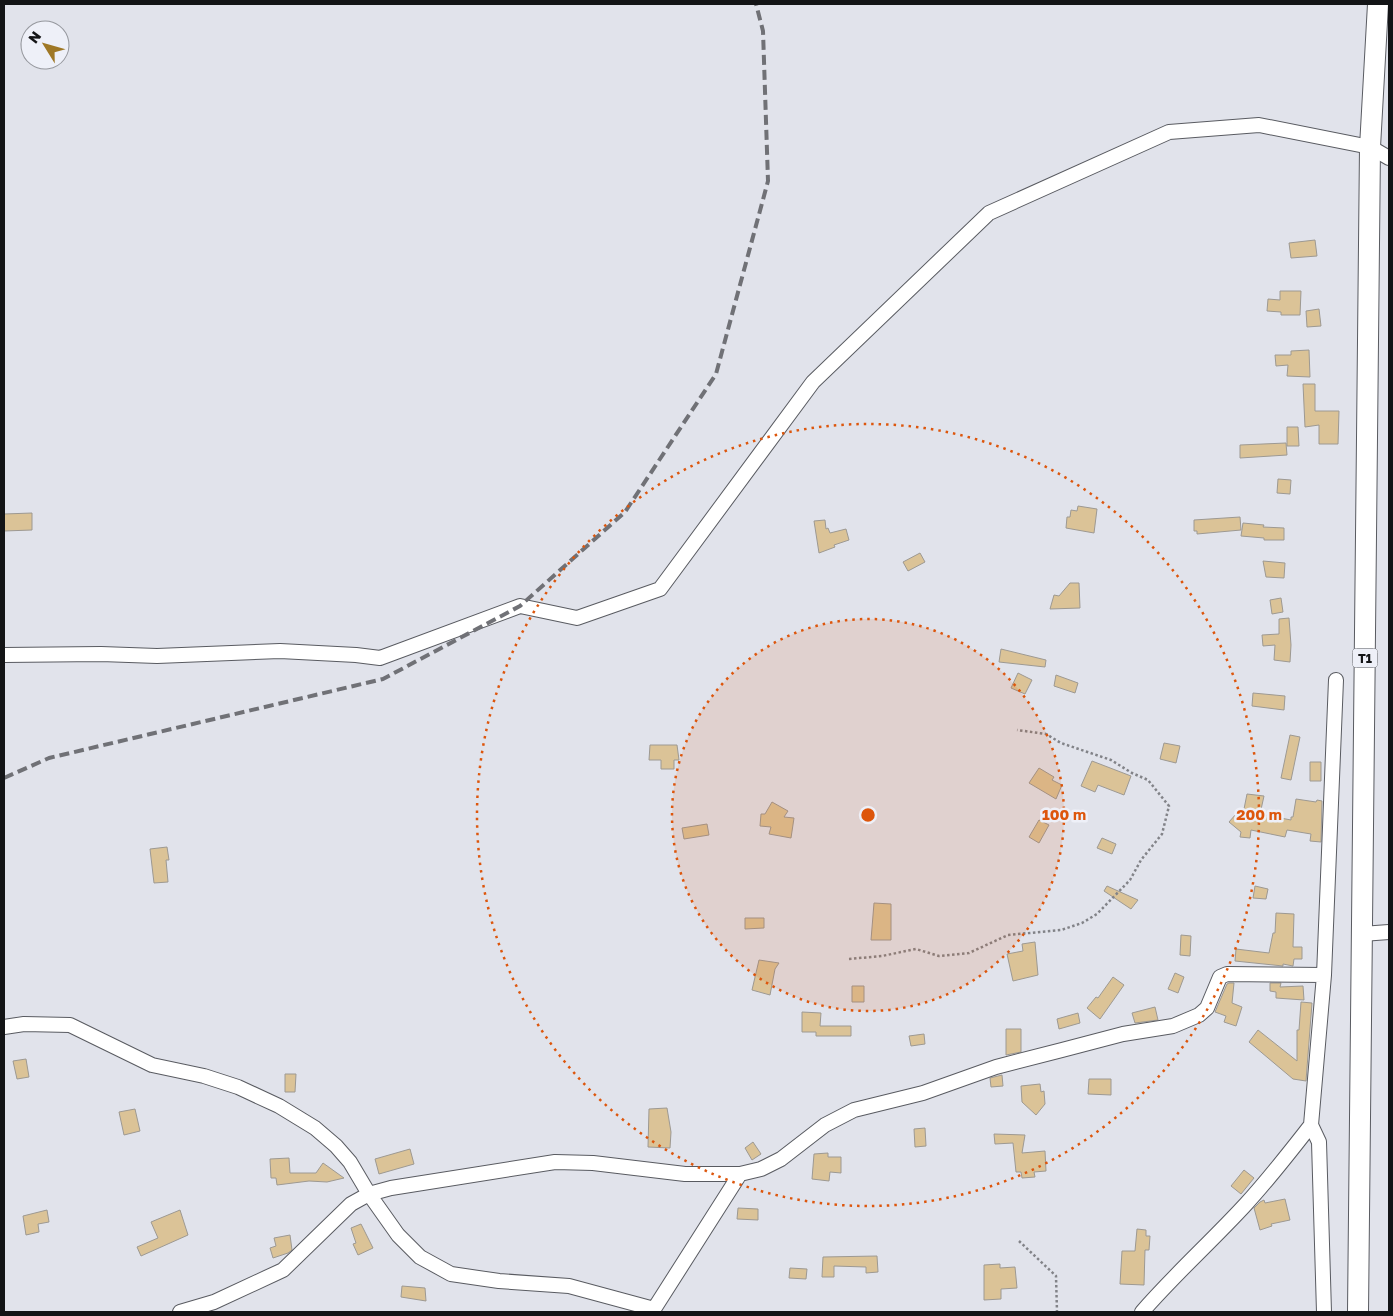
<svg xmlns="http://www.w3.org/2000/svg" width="1393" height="1316" viewBox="0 0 1393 1316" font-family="'Golos Text',sans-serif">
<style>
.building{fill:#dbc397;stroke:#9d9992}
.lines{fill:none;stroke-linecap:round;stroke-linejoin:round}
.minor-casing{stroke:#595b61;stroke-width:16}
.highway-casing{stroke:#595b61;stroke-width:22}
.path{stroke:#828388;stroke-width:2.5;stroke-dasharray:2.5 2.5;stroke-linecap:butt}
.minor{stroke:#fff;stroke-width:14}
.highway{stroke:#fff;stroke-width:20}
.rail{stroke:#707176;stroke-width:4;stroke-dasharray:10 5;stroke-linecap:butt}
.ring{fill:none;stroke:#dd560c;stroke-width:2.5;stroke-dasharray:2.5 5}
.labels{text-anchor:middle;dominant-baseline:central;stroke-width:5;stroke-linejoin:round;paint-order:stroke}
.shield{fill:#eef0f8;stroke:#55565a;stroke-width:1}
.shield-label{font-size:12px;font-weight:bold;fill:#131416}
.centre{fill:#dd560c;stroke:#eef0f8;stroke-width:2.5}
.ring-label{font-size:15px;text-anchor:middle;font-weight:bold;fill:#dd560c;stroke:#eef0f8;stroke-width:5;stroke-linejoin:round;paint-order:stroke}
</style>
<rect width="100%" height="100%" fill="#e1e3eb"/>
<!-- building -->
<path class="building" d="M1315,240l2,16 -26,2 -2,-15z
M1280,291h21l-1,24h-19v-3l-14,-1 1,-12 12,1z
M1319,309l2,17 -14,1 -1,-16z
M1309,350l1,27 -23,-1 1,-11 -12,1 -1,-11h16v-4z
M1303,384h12v27h24l-1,33h-19v-19l-14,2z
M1287,427h11l1,19h-12z
M1286,443l1,12 -47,3v-13z
M1278,479l13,1 -1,14 -13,-1z
M1078,506l19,3 -3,24 -28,-5 1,-11h3l1,-7 6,1z
M32,513v17l-28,1v-17z
M1240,517l1,13 -44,4v-3h-3v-11z
M825,520l1,9 2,-1 2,5 16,-4 3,11 -15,5 1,2 -16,6 -5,-32z
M1243,523l21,2 -1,2 21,1v12h-20v-2l-23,-2z
M920,553l5,9 -17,9 -5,-9z
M1263,561l22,2 -1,15 -18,-1z
M1070,583h9l1,25 -30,1 4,-14 5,1z
M1281,598l2,14 -11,2 -2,-14z
M1289,618l2,27 -1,17 -16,-2 1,-15 -12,1 -1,-11 17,-1v-15z
M1001,649l45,11 -1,7 -46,-5z
M1018,673l14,7 -7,14 -14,-6z
M1056,675l22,8 -3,10 -21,-7z
M1253,693l32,3 -1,14 -32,-4z
M1290,735l10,2 -9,43 -10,-2z
M1164,743l16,3 -4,17 -16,-4z
M650,745h27l2,15h-5v9h-13v-9h-12z
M1092,761l39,15 -7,19 -26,-10 -3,7 -14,-6z
M1310,762h11v19h-11z
M1039,768l15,9 -2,3 10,5 -6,14 -27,-16z
M1247,794l17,2 -4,18 31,6v-3h2l3,-18 20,3 1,-2 5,1 -1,41 -11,-1 1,-7 -24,-4 -2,7 -34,-7 -1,8 -10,-1 1,-5 -12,-10 7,-8 6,5z
M772,802l16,9 -4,6 10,1 -3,20 -22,-4 2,-7 -11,-1 1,-12h4z
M1039,820l10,5 -10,18 -10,-6z
M707,824l2,11 -25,4 -2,-11z
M1102,838l14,6 -4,10 -15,-6z
M167,847l2,13h-3l2,22 -14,1 -4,-34z
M1107,886l31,14 -7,9 -27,-18z
M1255,886l13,3 -2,10 -13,-1z
M874,903l17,1v36h-20z
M1276,913l18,1 -1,33h9v12h-8l-1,7 -10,-2v2l-48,-5 1,-12 33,4 4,-20h2z
M745,918h19v10l-19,1z
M1181,935l10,1 -1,20 -10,-1z
M1035,942l3,33 -25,6 -6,-27 16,-3 -1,-7z
M759,960l20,3 -4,6 -5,26 -18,-5z
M1175,973l9,4 -6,16 -10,-4z
M1113,977l11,8 -24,34 -13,-11 9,-11 2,1z
M1229,983h5l-2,20 10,4 -6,19 -12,-4 2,-6 -11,-4 12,-28z
M1270,983h11l-1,4 23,-1 1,14 -28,-2v-6l-6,-1z
M852,986h12v16h-12z
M1301,1002l11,1 -6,78 -13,-2 -44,-37 9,-12 39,31v-31h2z
M1155,1007l3,13 -23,3 -3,-10z
M802,1012l19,1 -1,13h31v10h-35v-4h-14z
M1078,1013l2,10 -21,6 -2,-10z
M1006,1029h15v23l-15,3z
M924,1034l1,10 -14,2 -2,-10z
M26,1059l3,18 -12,2 -4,-18z
M285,1074h11l-1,18h-10z
M1002,1075l1,11 -12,1 -1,-9z
M1089,1079h22v16l-23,-1z
M1040,1084l1,8 3,-1 1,13 -9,11 -14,-13 -1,-16z
M667,1108l4,24 -1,16 -22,-1 1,-38z
M135,1109l5,22 -16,4 -5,-23z
M925,1128l1,18 -11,1 -1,-18z
M994,1134l31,1 -3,18 23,-2 1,20 -12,1 1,5 -13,1 -1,-6h-5l-3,-29 -18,1z
M753,1142l8,12 -9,6 -7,-12z
M410,1149l4,15 -35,10 -4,-15z
M828,1153v4h13v16l-11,-1 -1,9 -17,-2 2,-25z
M289,1158l1,15h26l7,-10 21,15 -17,4 -18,-1 -32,4 -1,-7h-5l-1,-19z
M1244,1170l10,8 -13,16 -10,-8z
M1285,1199l5,21 -19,4 1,2 -12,4 -6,-22 6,-6 4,-2 1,3z
M738,1208l20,1v11l-21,-1z
M47,1210l2,12 -11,2 1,8 -13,3 -3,-19z
M180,1210l8,25 -47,21 -4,-9 21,-9 -7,-16z
M361,1224l12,24 -15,7 -5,-11 3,-1 -5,-15z
M1137,1229l9,1v6h4l-1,14h-4l-1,35 -24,-1 2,-33h13z
M290,1235l2,15 -4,3 -15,5 -3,-10 6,-2 -2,-8z
M877,1256l1,16 -12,1v-6l-32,-1v11h-12l1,-20z
M1000,1264v4l15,-1 2,21 -16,1v10l-17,1v-35z
M790,1268l17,1 -1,10 -17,-1z
M402,1286l23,2 1,13 -25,-4z"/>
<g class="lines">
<!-- minor casing -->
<g class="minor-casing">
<path id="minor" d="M4,655l97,-1 56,2 123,-5 76,4 24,3 140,-52 57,12 83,-29 153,-207 176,-169 180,-81 90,-7 111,22 19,11
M1362,934l27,-2
M4,1027l20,-3 46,1 82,40 52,11 34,11 41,19 36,22 21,18 14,16 19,32 29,41 22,22 31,17 48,7 70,5 85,23 86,-135
M1311,1125l13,-150 12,-295
M180,1312l34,-10 69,-32 68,-66 18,-10 22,-6 164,-26 38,1 92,11h55l21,-5 20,-10 44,-34 29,-15 69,-17 73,-26 66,-17 61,-16 50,-8 26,-11 8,-7 13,-31 7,-3 97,1
M1142,1312c33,-38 70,-71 104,-108 23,-25 44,-52 65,-79l8,17 5,170"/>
</g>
<!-- highway casing -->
<g class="highway-casing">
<path id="highway" d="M1358,1312l12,-1165 8,-143"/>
</g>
<!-- path -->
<path class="path" d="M849,959l33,-3 34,-7 23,7 30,-3 39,-18 53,-5 21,-7 15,-9 33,-34 11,-20 21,-26 7,-28 -21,-26 -16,-7 -21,-13 -50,-17 -15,-9 -29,-4
M1019,1241l37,35 1,36"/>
<!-- minor -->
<use href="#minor" class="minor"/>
<!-- highway -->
<use href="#highway" class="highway"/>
<!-- rail -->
<path class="rail" d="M4,778l45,-20 334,-79 137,-73 105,-94 91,-138 52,-193 -5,-150 -7,-27"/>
</g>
<!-- distance rings -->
<circle cx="868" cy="815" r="196" fill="#dd560c" fill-opacity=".12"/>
<g class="ring">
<circle cx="868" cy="815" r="196"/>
<circle cx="868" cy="815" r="391"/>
</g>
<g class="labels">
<!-- shield labels -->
<rect class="shield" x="1352.5" y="648.5" width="25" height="19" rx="4"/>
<g class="shield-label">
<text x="1365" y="658">T1</text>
</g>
</g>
<circle cx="868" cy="815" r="8" class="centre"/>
<g class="ring-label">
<text x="1064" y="820">100 m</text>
<text x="1259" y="820">200 m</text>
</g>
<!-- border -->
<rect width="1393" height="1316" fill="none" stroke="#131416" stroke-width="10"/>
<!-- north arrow -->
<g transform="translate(45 45) rotate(307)"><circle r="24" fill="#eef0f8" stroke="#96989e"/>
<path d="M0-4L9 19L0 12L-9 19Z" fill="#9f7826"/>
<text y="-8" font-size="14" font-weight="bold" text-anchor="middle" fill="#131416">N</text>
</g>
</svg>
